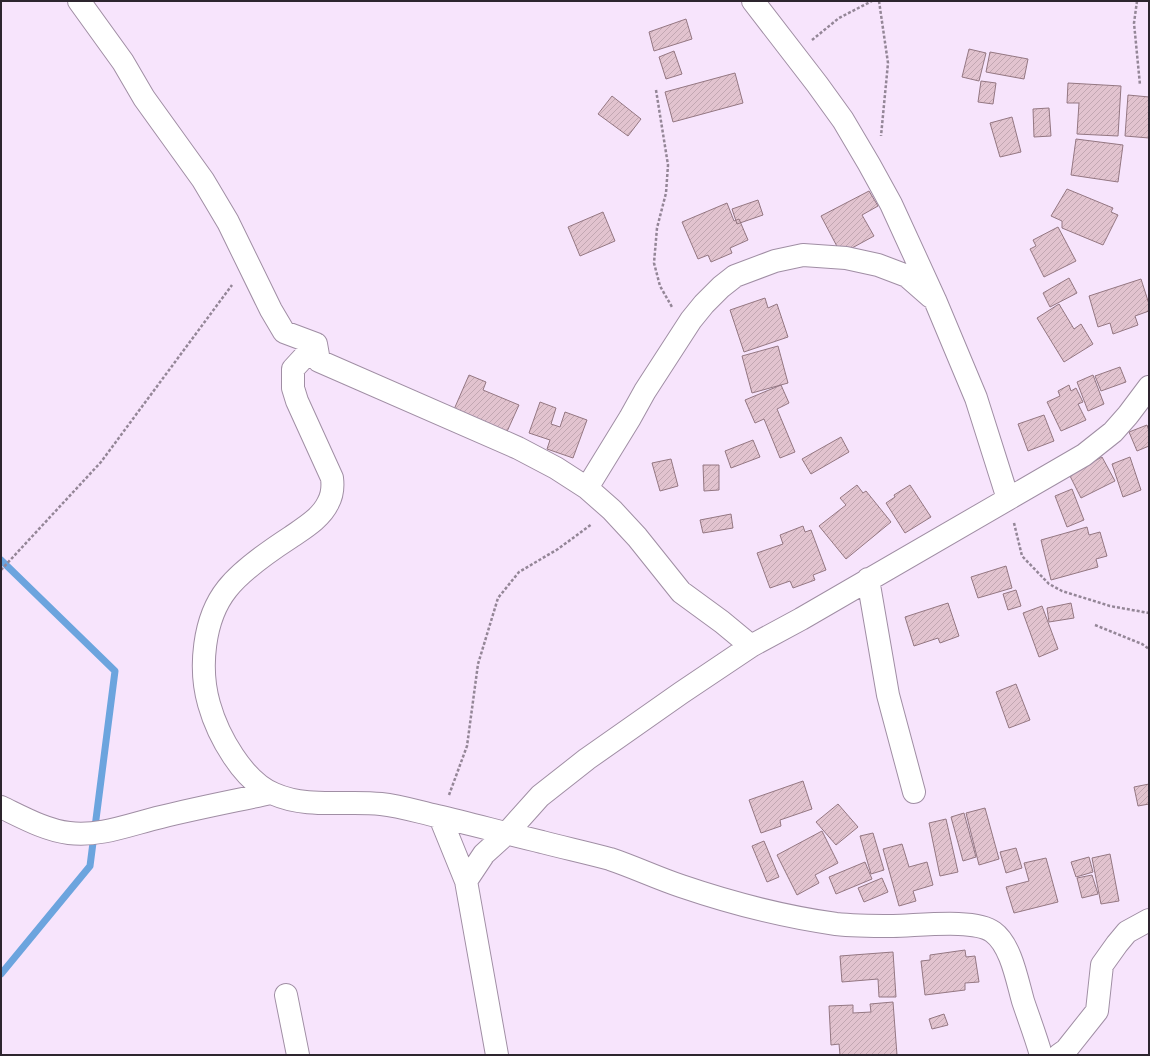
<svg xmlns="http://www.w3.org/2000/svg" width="1150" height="1056" viewBox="0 0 1150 1056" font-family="'Exo 2',sans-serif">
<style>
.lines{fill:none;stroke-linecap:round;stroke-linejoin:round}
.stream{stroke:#6ca4de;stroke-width:7}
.building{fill:url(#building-hatch);stroke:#947782}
.street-casing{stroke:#a08ea4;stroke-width:24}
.path{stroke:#948697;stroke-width:2.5;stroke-dasharray:3 2;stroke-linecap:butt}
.street{stroke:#fff;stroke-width:22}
</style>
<defs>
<pattern id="building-hatch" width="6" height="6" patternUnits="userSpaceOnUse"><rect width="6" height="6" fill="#e2c3cf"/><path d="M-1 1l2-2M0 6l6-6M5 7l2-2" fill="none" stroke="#c2a7b2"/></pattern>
</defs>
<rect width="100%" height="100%" fill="#f7e4fc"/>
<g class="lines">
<!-- stream -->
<path class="stream" d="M1,560l114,111 -25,195 -89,108"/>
</g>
<!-- building -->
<path class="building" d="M686,19l6,20 -38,12 -5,-19z
M969,49l17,4 -7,28 -17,-4z
M674,51l8,23 -16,5 -7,-22z
M990,52l38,7 -4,20 -38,-7z
M735,73l8,30 -70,19 -8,-30z
M981,81l15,2 -3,21 -15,-2z
M1068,83l53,3 -3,50 -41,-2 2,-31h-12z
M1128,95l21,2v41l-24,-2z
M612,96l29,23 -13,17 -30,-22z
M1049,108l2,28 -17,1 -1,-28z
M1012,117l9,35 -21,5 -10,-34z
M1076,139l47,6 -5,37 -47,-7z
M1067,189l46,19 -2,4 7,3 -15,30 -41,-17v-7l-11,-5z
M869,191l9,15 -16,9 12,21 -33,18 -20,-38z
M758,200l5,15 -26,9 -5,-15z
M727,203l7,18 5,-2 9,21 -18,8 2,5 -21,9 -3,-7 -10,4 -16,-37z
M603,212l12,29 -35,15 -12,-29z
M1058,227l18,34 -32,16 -14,-28 6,-3 -3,-6z
M1069,278l8,15 -27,14 -7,-14z
M1141,279l8,25v7l-14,5 3,9 -25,9 -3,-11 -12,4 -9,-31z
M765,298l3,10 9,-4 11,33 -44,15 -14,-42z
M1059,304l15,25 7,-5 12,20 -29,18 -27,-44z
M778,346l10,37 -36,10 -10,-37z
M1120,367l6,15 -25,9 -6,-15z
M469,375l17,7 -3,8 36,15 -14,31 -53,-22z
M1093,375l11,29 -16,7 -11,-29z
M781,385l8,18 -12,6 18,43 -15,6 -16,-39 -9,4 -10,-23z
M1069,385l2,6 5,-3 7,14 -5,2 8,16 -25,11 -14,-29 13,-6 -2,-5z
M540,402l16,6 -5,16 9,3 5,-15 22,8 -14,38 -26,-9 3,-9 -21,-7z
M1044,415l10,26 -26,10 -10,-27z
M1147,425l2,6v15l-12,5 -8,-19z
M841,437l8,15 -38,22 -9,-15z
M753,440l7,17 -29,11 -6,-17z
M1102,457l13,24 -34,17 -12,-24z
M1130,457l11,33 -18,7 -11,-33z
M671,459l7,27 -18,5 -8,-28z
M703,465h16v25l-15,1z
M857,485l6,8 3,-2 25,31 -45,37 -27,-33 27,-21 -6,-7z
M910,485l21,32 -26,16 -19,-30 9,-6 -1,-2z
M1072,489l12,31 -17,7 -12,-31z
M731,514l2,14 -30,5 -3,-13z
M803,526l2,6 6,-2 15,40 -13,5 2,5 -22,8 -3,-7 -20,7 -13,-35 26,-9 -3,-9z
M1087,527l2,8 11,-3 7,24 -11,3 2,8 -47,13 -10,-40z
M1006,566l6,22 -34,10 -7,-21z
M1016,590l5,16 -13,4 -5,-16z
M948,603l11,33 -19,7 -2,-5 -24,8 -9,-29z
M1071,603l3,15 -25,4 -2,-14z
M1042,606l16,43 -19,8 -16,-44z
M1016,684l14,36 -21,8 -13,-36z
M803,781l9,28 -32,11 1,6 -20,7 -12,-33z
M1149,784v20l-11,2 -4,-19z
M838,804l20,23 -22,18 -20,-23z
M985,808l14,51 -20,6 -13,-52z
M964,813l12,44 -13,4 -12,-44z
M946,819l12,53 -18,4 -11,-53z
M822,831l16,32 -23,12 4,8 -22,12 -20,-40z
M873,833l11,37 -13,4 -11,-38z
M764,841l15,36 -12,5 -15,-36z
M902,844l7,23 18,-5 6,23 -20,6 3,10 -17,5 -16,-57z
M1016,848l6,20 -16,5 -6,-21z
M1110,854l9,47 -18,3 -9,-46z
M1089,857l4,15 -17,5 -5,-15z
M1046,858l12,44 -44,11 -8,-26 23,-6 -5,-18z
M865,862l7,17 -36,15 -7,-17z
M1092,875l6,19 -16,4 -5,-20z
M882,878l6,14 -24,10 -6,-14z
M965,950l1,7 9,-1 4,26 -14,1v7l-40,5 -4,-34 9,-1v-5z
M893,952l3,45h-17l-1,-18 -36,3 -2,-26z
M893,1002l4,53h-57l-1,-11 -8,1 -2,-39 24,-1v8l18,-1 -1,-8z
M944,1014l4,11 -16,4 -3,-10z"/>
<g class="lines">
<!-- street casing -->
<g class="street-casing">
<path id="street" d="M79,1l44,61 21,36 59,82 25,42 43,88 13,22 32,12 3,17 199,87 38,20 31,20 25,22 25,27 44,55 41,30 29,24
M753,1l64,83 26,36 26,44 22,40 44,96 41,98 32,101
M316,344l-23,25v19l4,13 35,77c1,8 0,18 -4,25 -7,15 -24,25 -37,34 -20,13 -49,33 -64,52 -24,30 -28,80 -18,115 9,32 34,77 65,90 34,15 72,6 107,10 19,2 38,8 56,12 35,8 70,18 105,26 23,6 46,11 68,17 24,8 47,19 71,27 47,16 105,31 155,38 18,2 38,2 57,2 23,0 82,-8 100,6 18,13 24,48 30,69 6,18 13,36 18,54
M587,488l43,-70 15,-27 46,-71 13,-16 17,-17 14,-11 40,-15 28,-6 43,3 32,7 29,11 24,21
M868,579l20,116 26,97
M1,807c21,10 44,23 68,26 31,4 62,-9 92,-16 36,-9 73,-16 110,-24
M440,817l26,64 31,174
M466,881l18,-27 23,-21 33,-37 47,-37 94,-66 70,-47 50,-27 283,-164 29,-23 15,-17 21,-28
M286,995l12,60
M1059,1055l7,-5 31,-39 5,-46 15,-21 10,-12 22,-12"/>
</g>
<!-- path -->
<path class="path" d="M879,1l9,62 -7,73
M1137,1l-3,22 6,62
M812,40l27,-22 33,-17
M656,90l12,75 -2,28 -9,35 -3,35 6,23 12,21
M1014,523l8,33 27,28 13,7 48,15 39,7
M1,570l100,-108 131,-177
M1095,625l47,19 7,5
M449,795l18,-49 11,-82 20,-66 21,-26 39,-23 34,-25"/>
<!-- street -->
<use href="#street" class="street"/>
</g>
<!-- border -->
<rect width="1150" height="1056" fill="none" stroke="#2d252e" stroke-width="4"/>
</svg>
